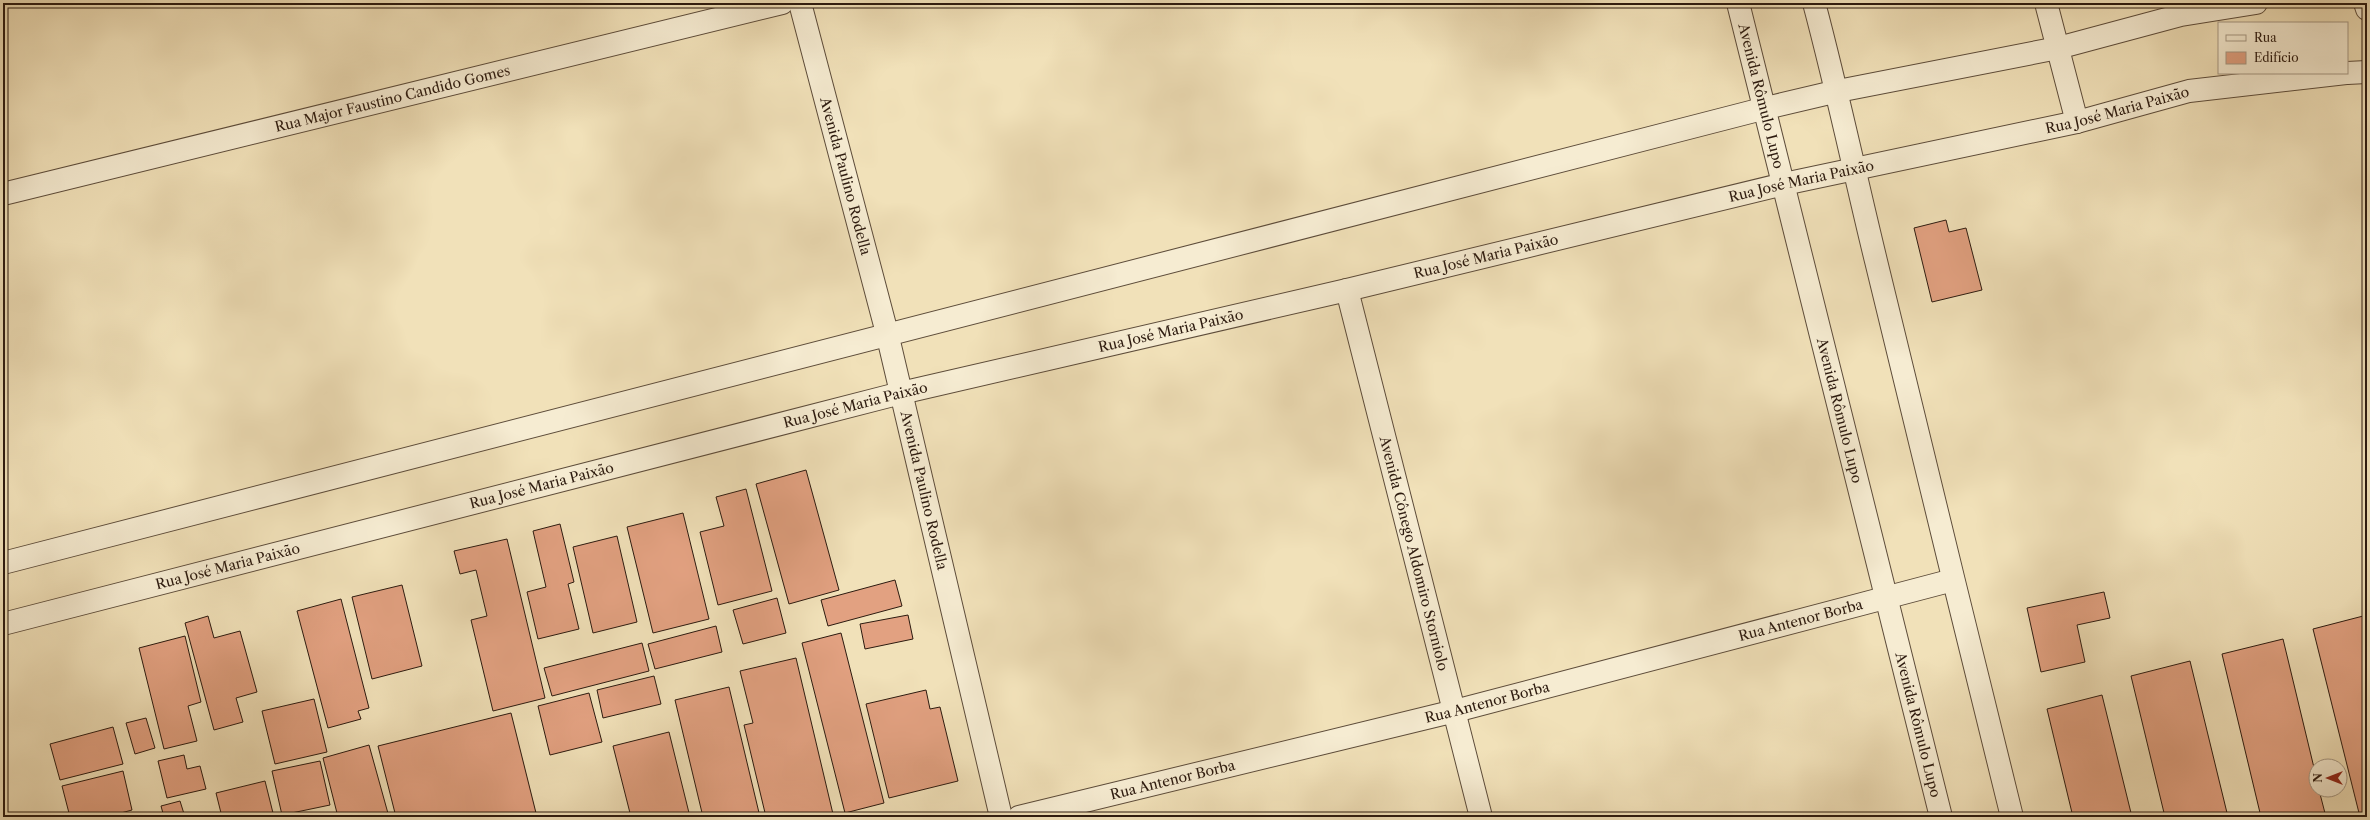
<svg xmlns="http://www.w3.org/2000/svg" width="2370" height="820" viewBox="0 0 2370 820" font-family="'Libre Caslon Text',serif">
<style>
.building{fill:#e2a181;stroke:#2c1a0f}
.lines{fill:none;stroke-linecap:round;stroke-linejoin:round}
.minor-casing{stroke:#5d4c3a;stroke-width:24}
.minor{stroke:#f6ecd2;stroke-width:22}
.labels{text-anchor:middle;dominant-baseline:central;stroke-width:3;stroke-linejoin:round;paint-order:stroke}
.street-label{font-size:14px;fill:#2c1a0f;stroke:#f6ecd2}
</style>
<rect width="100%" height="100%" fill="#f1e1b9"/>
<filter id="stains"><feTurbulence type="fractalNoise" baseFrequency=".005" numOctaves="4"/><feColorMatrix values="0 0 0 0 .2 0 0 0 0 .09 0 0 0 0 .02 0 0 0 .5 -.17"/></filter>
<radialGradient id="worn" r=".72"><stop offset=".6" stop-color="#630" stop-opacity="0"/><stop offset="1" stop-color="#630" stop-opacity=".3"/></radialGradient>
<!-- building -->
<path class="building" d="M1946,220l3,12 17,-4 16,62 -50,12 -18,-74z
M806,470l33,120 -50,14 -33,-120z
M746,489l26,102 -54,14 -18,-73 24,-6 -8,-29z
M683,513l26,106 -56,14 -26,-106z
M560,524l14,58 -6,2 11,45 -41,10 -11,-47 19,-5 -13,-56z
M617,536l20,86 -44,11 -20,-86z
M507,539l38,159 -52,13 -22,-91 16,-4 -11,-46 -16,4 -6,-23z
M895,580l7,26 -74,20 -7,-26z
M402,585l20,81 -50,13 -20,-82z
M2104,592l6,26 -33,7 8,37 -44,10 -14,-64z
M777,598l9,35 -43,11 -10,-34z
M341,599l28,109 -11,3 3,8 -33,9 -31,-117z
M908,615l5,24 -48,10 -5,-25z
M2367,615v202h-7l-47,-188z
M208,616l6,22 26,-7 17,61 -21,6 7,24 -29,8 -29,-107z
M716,626l6,26 -67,17 -7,-25z
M841,633l43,170 -39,10 -43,-170z
M185,636l16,66 -13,4 9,35 -33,8 -25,-101z
M2283,639l33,137v14h3l7,27h-65l-39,-163z
M642,643l7,28 -97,25 -8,-28z
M796,658l37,156 -12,3h-55l-22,-92 9,-2 -13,-52z
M2190,661l38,156h-63l-34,-141z
M654,676l7,28 -58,14 -6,-28z
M729,687l31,130h-57l-28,-117z
M926,690l4,19 10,-2 18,74 -69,17 -23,-94z
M589,693l13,49 -52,13 -12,-49z
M2102,695l30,122h-59l-26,-108z
M314,699l13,53 -52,12 -13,-53z
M511,713l26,104h-141l-18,-71z
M146,718l9,30 -20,6 -9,-31z
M113,727l10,37 -63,16 -10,-36z
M669,732l21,85h-59l-18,-71z
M369,745l20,72h-51l-15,-59z
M184,755l3,14 13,-3 6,23 -39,9 -9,-37z
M320,761l10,44 -48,10 -10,-44z
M123,771l9,39 -26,7h-36l-8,-31z
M265,781l9,36h-52l-6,-24z
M180,801l5,16h-21l-3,-11z"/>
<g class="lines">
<!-- minor casing -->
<g class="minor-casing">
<g id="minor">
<path id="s1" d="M800,3l87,330 114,484"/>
<path id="s2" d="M1738,3l203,814"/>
<path d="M1814,3c23,86 41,172 62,258 45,185 90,371 136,556"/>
<path d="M2046,3l31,119"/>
<path d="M2365,3l2,6"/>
<path d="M2347,73l20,-1"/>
<path id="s3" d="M3,194l779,-191"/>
<path id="s4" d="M1347,290l134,527"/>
<path d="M3,563l1763,-455 72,-17 220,-43 123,-33 75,-12"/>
<path id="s5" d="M3,624l898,-231 446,-103 437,-106 293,-62 112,-31 157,-18"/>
<path id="s6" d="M1019,817l436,-106 498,-131"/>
</g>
</g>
<!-- minor -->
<use href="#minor" class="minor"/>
</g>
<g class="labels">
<!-- street labels -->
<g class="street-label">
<text stroke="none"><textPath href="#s2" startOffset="96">Avenida Rômulo Lupo</textPath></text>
<text stroke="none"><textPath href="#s3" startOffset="401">Rua Major Faustino Candido Gomes</textPath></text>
<text stroke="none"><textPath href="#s5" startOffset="2176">Rua José Maria Paixão</textPath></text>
<text stroke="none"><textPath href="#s1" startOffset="179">Avenida Paulino Rodella</textPath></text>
<text stroke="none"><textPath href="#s5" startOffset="1852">Rua José Maria Paixão</textPath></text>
<text stroke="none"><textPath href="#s5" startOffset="1528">Rua José Maria Paixão</textPath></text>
<text stroke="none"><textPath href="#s5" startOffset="1204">Rua José Maria Paixão</textPath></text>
<text stroke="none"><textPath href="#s5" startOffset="880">Rua José Maria Paixão</textPath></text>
<text stroke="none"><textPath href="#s2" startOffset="420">Avenida Rômulo Lupo</textPath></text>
<text stroke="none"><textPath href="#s5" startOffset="556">Rua José Maria Paixão</textPath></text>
<text stroke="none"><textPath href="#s1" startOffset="503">Avenida Paulino Rodella</textPath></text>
<text stroke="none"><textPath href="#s4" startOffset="272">Avenida Cônego Aldomiro Storniolo</textPath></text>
<text stroke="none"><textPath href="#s5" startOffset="232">Rua José Maria Paixão</textPath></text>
<text stroke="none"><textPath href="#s6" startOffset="806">Rua Antenor Borba</textPath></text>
<text stroke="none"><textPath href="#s6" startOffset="482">Rua Antenor Borba</textPath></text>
<text stroke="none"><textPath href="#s2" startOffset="744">Avenida Rômulo Lupo</textPath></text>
<text stroke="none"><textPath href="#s6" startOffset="158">Rua Antenor Borba</textPath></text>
</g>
</g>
<!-- margin -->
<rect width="2370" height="820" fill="none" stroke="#f1e1b9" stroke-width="16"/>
<rect x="4" y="4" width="2362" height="812" fill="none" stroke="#2c1a0f" stroke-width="2"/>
<rect x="8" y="8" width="2354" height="804" fill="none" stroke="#2c1a0f"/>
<!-- legend -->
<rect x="2218" y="22" width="130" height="52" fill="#f6ecd2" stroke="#a59884"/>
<rect x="2226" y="35" width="20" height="6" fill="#f6ecd2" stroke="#a59884"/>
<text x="2254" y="42" font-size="12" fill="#2c1a0f">Rua</text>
<rect x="2226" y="52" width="20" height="12" fill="#e2a181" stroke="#a59884"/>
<text x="2254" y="62" font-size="12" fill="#2c1a0f">Edifício</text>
<!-- north arrow -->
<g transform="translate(2328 778) rotate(270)"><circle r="19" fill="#f6ecd2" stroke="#a59884"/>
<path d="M0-3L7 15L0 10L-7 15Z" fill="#8f2418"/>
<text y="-6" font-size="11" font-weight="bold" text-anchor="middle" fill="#2c1a0f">N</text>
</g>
<rect width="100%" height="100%" filter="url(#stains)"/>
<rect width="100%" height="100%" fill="url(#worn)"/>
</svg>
